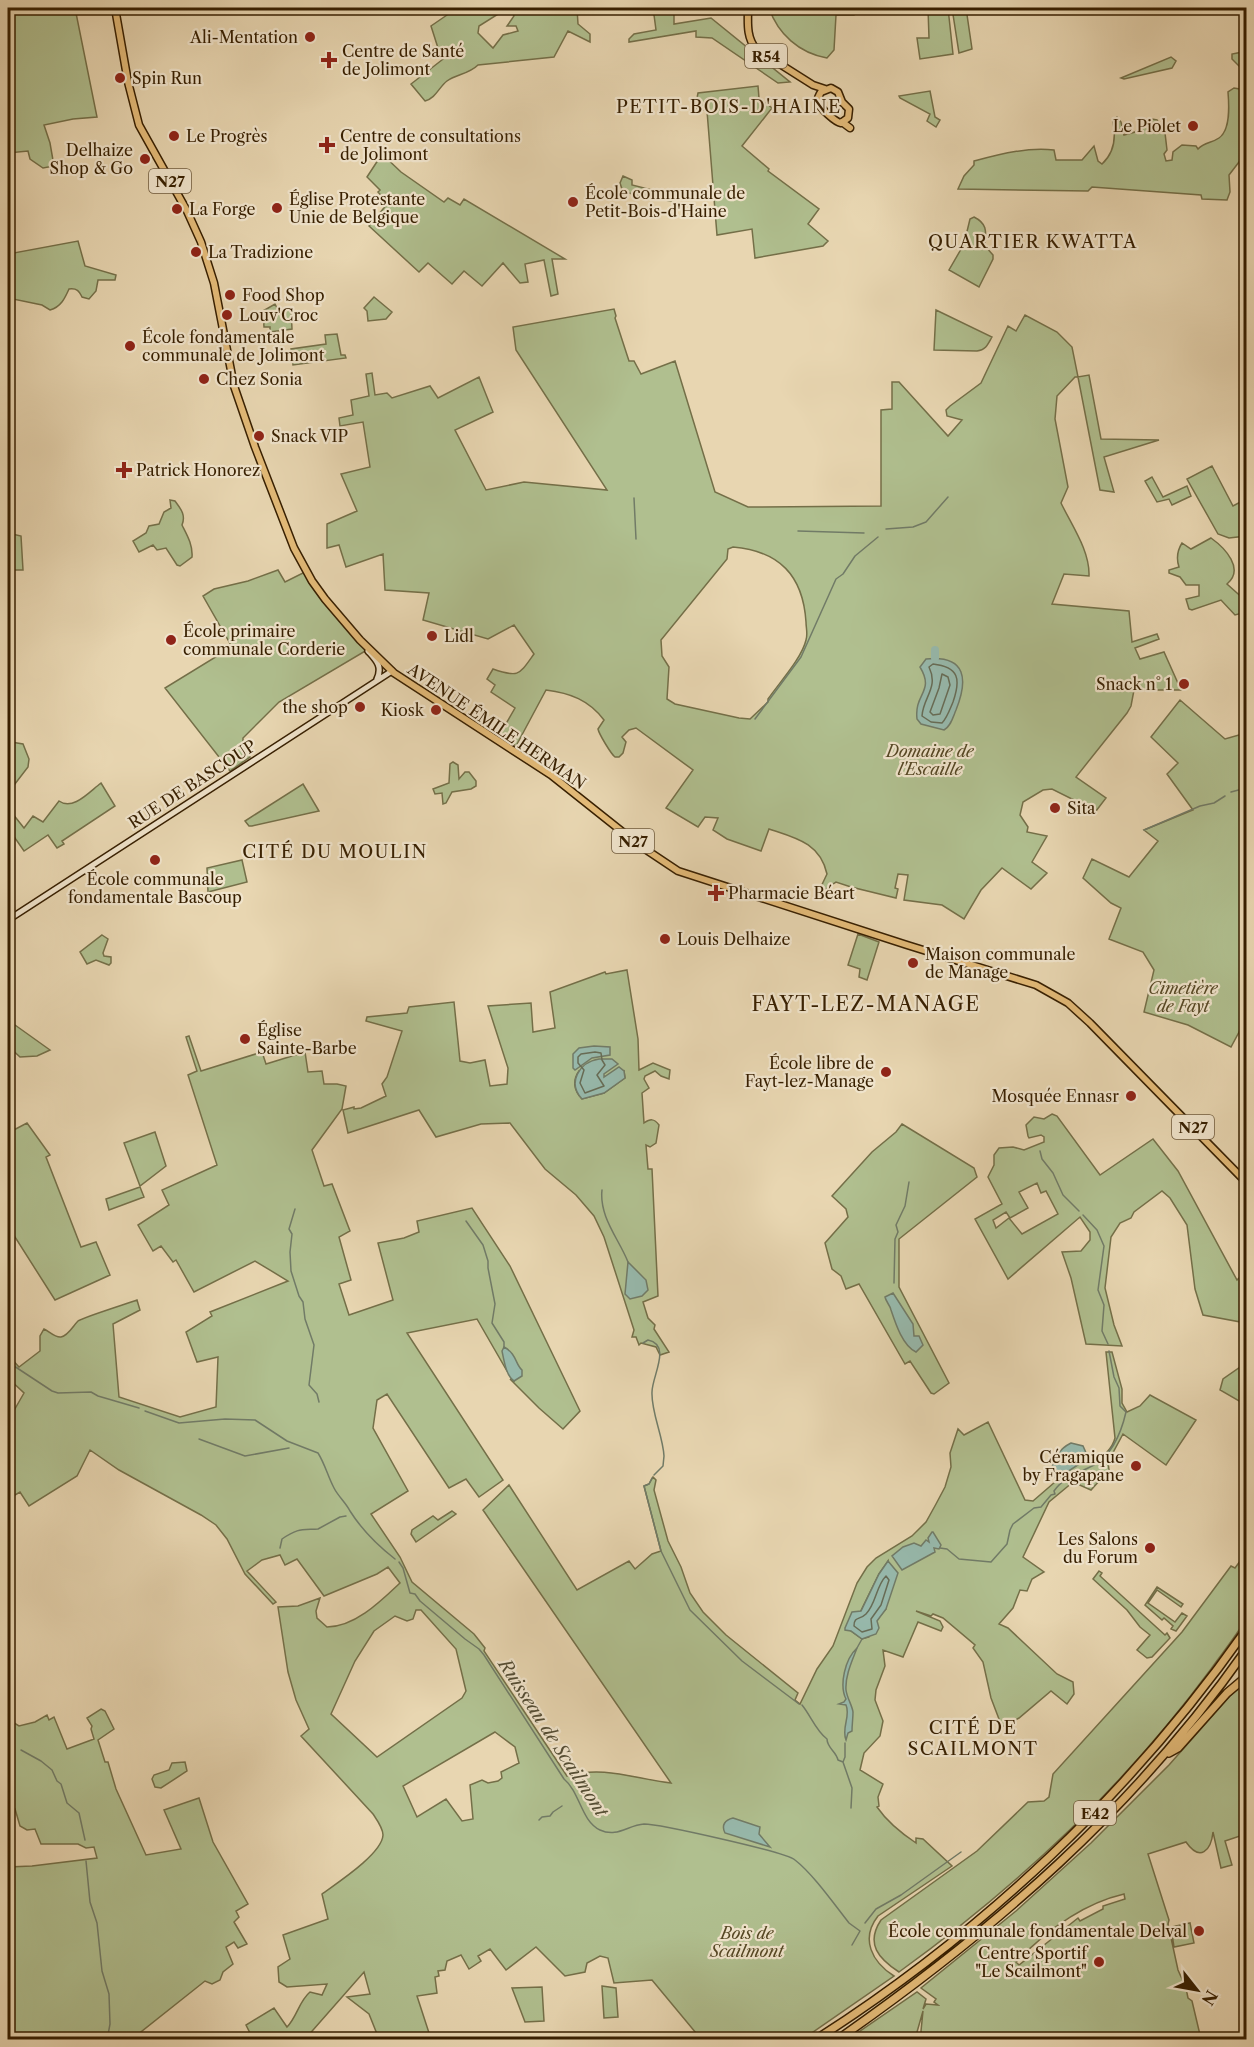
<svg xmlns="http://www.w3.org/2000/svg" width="1254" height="2047" viewBox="0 0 1254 2047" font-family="'Libre Caslon Text',serif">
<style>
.green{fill:#b0bf8f;stroke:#746f48;stroke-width:1.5;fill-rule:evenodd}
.water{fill:#97b9ac;stroke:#717b67;stroke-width:1.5}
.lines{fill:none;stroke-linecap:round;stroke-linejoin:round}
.shore{stroke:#676c56;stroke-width:1.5}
.stream{stroke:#717b67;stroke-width:1.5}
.river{stroke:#97b9ac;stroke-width:8}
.secondary-casing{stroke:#371f00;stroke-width:8}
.primary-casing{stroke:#371f00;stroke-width:9}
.motorway-casing{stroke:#371f00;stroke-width:10}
.secondary{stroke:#f0e4cc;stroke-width:5}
.primary{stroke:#e4bb78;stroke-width:6}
.motorway{stroke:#e4bb78;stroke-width:7}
.rail{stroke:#371f00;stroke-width:1.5;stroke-dasharray:10 10;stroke-linecap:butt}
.poi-dot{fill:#8f2418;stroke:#f0e4cc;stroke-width:2}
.labels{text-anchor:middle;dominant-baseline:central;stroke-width:4.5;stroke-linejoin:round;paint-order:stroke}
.shield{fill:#f0e4cc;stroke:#6e5a3d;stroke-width:1.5}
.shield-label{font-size:15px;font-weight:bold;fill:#371f00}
.poi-label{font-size:16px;fill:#371f00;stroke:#f0e4cc;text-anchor:start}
.street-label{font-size:16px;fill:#371f00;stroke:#f0e4cc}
.park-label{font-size:16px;font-style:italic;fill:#554724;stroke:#f0e4cc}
.neighbourhood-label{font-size:18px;letter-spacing:1.5px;fill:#371f00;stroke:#f0e4cc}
.water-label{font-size:18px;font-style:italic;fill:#544d34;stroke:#f0e4cc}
.quarter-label{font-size:20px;letter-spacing:1.5px;fill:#371f00;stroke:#f0e4cc}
</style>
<rect width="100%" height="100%" fill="#e8d6b1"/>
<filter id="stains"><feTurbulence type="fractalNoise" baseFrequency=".00333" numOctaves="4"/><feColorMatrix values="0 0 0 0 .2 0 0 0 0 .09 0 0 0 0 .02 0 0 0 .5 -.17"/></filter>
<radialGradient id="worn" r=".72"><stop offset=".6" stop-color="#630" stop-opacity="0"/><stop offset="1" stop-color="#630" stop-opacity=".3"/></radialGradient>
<!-- green -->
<path class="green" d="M8,8h67l22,109 -24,2 -29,6 6,18 4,23 -11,2 -13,-9 -2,-8 -20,2z
M455,8h122l1,16 12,10v8l-22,-11 -14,26 -76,8c-9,9 -21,9 -31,16 -8,6 -11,17 -22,20l-14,-17 36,-28 -1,-7 -8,-1 -7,-22 16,-11zM506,9l6,2 2,5 -7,10h9l2,5 -15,4 -10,13 -15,-15 1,-7z
M646,8h28v16l37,-6 79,64 -12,1 -66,-45 -16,-1v-6l-67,11v-3l5,-5 22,-4 -2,-15 -5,-3z
M769,8h99l-13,1 -1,6h-18l-2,35 -7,8c-28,-5 -49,-24 -58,-50z
M928,8h20l5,46 -33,5 -3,-21h12z
M952,8h14l6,41 -13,4z
M1246,16v149l-7,-3 -10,13 1,17 -3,8 -25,-1 -1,-4 -109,-8 -4,4 -130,-2 6,-13 10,-11v-4c27,-7 53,-14 80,-11l2,10h26l12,-14 4,15 4,3c12,-11 14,-27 11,-42l4,-5 4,5 3,13 11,-3 17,-13 5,1 8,13 2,17 -3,4 2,7 6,-1 1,-8 9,-7 14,1 2,3c6,-7 14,-6 21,-11 12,-8 10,-34 9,-46l6,-4 6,1v-4l3,-1 -3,-17 -8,-8v-5l10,-2z
M1171,57l5,4 -4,7 -48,11 -3,-1z
M758,86l1,12 13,10 -30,38 27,23 -1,2 51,38 -11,15 20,17 -5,5 -68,12 -3,-29 -35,6 -10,-124 -12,-3 3,-15z
M930,91l5,26 5,3 -4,7 -9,-6 3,-7 -30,-16 -1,-2z
M382,154l19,18 43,30 4,-4 12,7 4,-6 101,60h-13l6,35 -7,2 -7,-36 -19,4 3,18 -8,1 -17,-20 -21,23 -18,-15 -12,13 -24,-21 -9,9 -50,-46 19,-23 -10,-11 2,-2 -13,-13z
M623,176l9,4v5l40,10 -1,6 -48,-9 -3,-9z
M974,217c14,7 12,15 11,29l8,9v4l-14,28 -30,-17 15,-26 6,-25z
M78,241l7,25 31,9 -1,5h-17l-2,11 -7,8 -7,-2c-3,-6 -5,-9 -13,-8 -4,9 -8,18 -19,21l-8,-5 -34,-7v-44z
M374,297l18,15 -6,7 -18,2 -1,-10 -3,-3z
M275,304l3,6 13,-2 1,21 -22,3v-5h-6l-1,-16z
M614,309l2,7 -1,2 14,43h5l7,13 34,-13 40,131 33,15 133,-1v-96l11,-1v-27h7l49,54 14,-16 -15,-4 -1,-6 4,-4 31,-23 27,-57 8,5 9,-16 32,17 15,15 6,30 11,-2 12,64 58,1 -55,17 10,35 -14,-2 -22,-113h-3l-18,19 -2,23 13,68 -7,16c11,23 29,48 28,73l-25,-2 -12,30 77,7 3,31 25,-8 2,5 -24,9 5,11 24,-7 17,38h-47l-3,16 -4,7 -51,64 30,21 -10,13 -44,-22 -9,1 -20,12 -3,13 8,12 -1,5 20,4 -15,26 15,11 -16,16 -29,-21 -21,22 -17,29 -22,-14 -38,-5 4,-25 -10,-1 -3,14 3,1 -2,9 -45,-11 -15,-5 -8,5 -6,6h-4l9,-19c-7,-31 -31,-36 -58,-45l-8,22 -34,-12 -14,-9 5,-12 -13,-1 -7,10 -32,-19 27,-38 -57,-42 -7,2 -7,7 4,5 -3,11 -4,4h-4c-4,-3 -16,-23 -17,-28l6,-9c-15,-20 -34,-27 -58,-30l-30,56 -17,-10 16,-28 -24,-16 4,-7 -8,-6 6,-10c26,9 26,6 41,-15l-20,-29 -26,14 -65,-19 6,-27 -44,-3 -2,-36 -37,13 -7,-22 -12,3v-24l30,-13 -16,-37 29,-7 -7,-45 -23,4 -1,-8 14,-3 -2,-15 18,-4 -3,-22 6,-1 3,22 12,-2 5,5 38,-12 8,12 41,-21 14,35 -38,18 31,60 38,-8 83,8 -91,-140 -3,-23zM733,547c46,4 70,28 73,75 0,6 2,12 0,18 -4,18 -27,43 -38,59v3l-18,17 -11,-1 -64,-14 -8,-5 2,-32 -7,-11 -1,-16 66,-81 1,-10z
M936,310l56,27c-4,7 -6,13 -15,14l-43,-1z
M337,334l4,21h4l1,3 -53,7 -2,-16 35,-5 -1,-9z
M1212,466l21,40 13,-7v37l-17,2 -11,-4 -31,-55z
M1152,477l11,20 24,-11 4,10 -19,9 -3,-6 -12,3 -12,-21z
M170,500l5,1c6,8 11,14 7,24 5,10 11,20 10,32l-12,9 -3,-1 -11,-17 -9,2 -4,-5 -14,7 -6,-11 13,-8 3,-7 10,-2 5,-12 7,-4z
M8,533l13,3 2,34h-15z
M1211,538c14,10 34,31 16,46l19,17v11l-11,3 -14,-15 -29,10 -3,-1 -3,-10 13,-3v-11h-13l-6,-8 -11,-4v-3l10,-3c-3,-9 -2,-16 3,-24l9,6z
M278,570l7,12 22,-11 60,79 -88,52 -36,36v8l7,11 -20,14 -65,-83 67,-41 -29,-51 11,-7 34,-8z
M1180,700l45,39 21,-6v286l-15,28 -43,-22 -44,-13 10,-42 -11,-18 -34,-13 12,-31 -10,-5 -28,-25 9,-19 37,18 29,-36 -14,-11 49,-20 -26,-36 11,-11 -27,-26z
M11,742l12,2 6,15 -1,8 -20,26v-49z
M453,762l5,3 1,14 6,-7h4l7,9v5l-5,3 -19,3 -6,11 -3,1 -1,-11 -7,1 -2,-5 16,-6 1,-19z
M101,783l14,23 -53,35 2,3 -7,4 -9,-13 -24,16 -16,-23v-20l16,20 9,-12 10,6 16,-21c14,10 30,-9 42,-18z
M303,784l16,27 -67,15h-3l-4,-5z
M242,860l5,22 -39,10 -1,-24z
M858,934l21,8 -12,38 -8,-3 1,-8 -12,-4z
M102,935l6,4 -5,14 1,3 7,1v6l-2,2 -13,-5 -9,4 -7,-12z
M627,970l11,69 1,31 14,-7 17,7 -1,9 -8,-3 -6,-5 -10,5 -1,3 5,9 -7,5 2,30c6,-4 10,-5 15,2l-3,18 -6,4 -4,-2 2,24h4l6,127 -15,6 5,16 7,7 -1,4 15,23 -9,3 -4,-8 -15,-4 -2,2 -3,-8h-4l2,-7 -30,-93 -10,-21 -18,-21 -31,-26 -35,-46 -29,1 -45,13 -17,-27 -71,23 -5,-23 11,-3v2l7,-1 25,-12 -4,-12 5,-7 15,-46 -36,-10 1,-4 40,-4 2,-6 45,-5 6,59 10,2 15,-3 5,26 17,-2 1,-16 -20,-62 43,-3 2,29 22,-4 -5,-36 55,-20 1,2zM579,1071l28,12 17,-12 1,7 -21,15 -22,6c-8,-8 -10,-18 -3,-28z
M8,1020l42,30 -13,6 -17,1 -12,-11z
M189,1036l12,35 61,-19 4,12 39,-12 3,20 14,-1 2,13h13l9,2 -4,23 -30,41 12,36 8,-2 18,47 -11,6 12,43 -12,4 10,31 44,-15 -15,-57 26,-5 15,-6 -2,-11 55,-13 38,58 70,145 -17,18 -24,-21 -29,-29 4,2v-11l-7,1 -30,-52 -70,14 96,147 -24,17 -13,-18 -17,9 -62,-94 -10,6 -4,28 35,63 -37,23 29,43 12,25 62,52 11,14 -1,3 83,125c37,-11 68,3 104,7l-188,-273 26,-25 68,105 52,-29 6,8 17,-15 9,-3 -17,-65 5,-2 4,-7 3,3 -2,10 14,51 13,26 9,26 13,19 23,23 72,58 -3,7 5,4 17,-35 16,-23 24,-63 10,-16 9,-9 36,-22 14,-14 10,-18 9,-17 6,-20 -1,-14 8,-24 6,6 24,-13 37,78 8,1 37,-32 14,-8 9,2c10,-7 19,-13 22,-25l-9,-86h6l10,37v14l5,9 13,-6 10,-11 46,25 -30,45 -43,-31 -15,28 1,8 -18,20 -18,-8 -24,20 -26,55 21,15 -12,7 -5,12 -7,-1 -7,18 -14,16 9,4 49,46 16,8 1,12 -7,10 -16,-13 -32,27 -17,9 -11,-29 -8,-36 -10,-14 2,-3 -32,-27 -10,-4 -2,2 -15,-5 24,10 3,6 -2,4 -23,-9 -15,35 -20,-7 2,16 -9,24 -1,10 8,21 -3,15 -16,17 -4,17 23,14 -5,13 1,9 -2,1c11,16 24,26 39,36v-5l7,1 29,27 -74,50c-18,23 -6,46 16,60l-91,63h-102l-49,-59 -38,3 -6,-25 -8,-2 -13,7 -2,9 -20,4 -29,-29 -30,23 -16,-21 -12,7 3,5 -12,8 -8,-14 -14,6 -2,9 -7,1 1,5 -4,1 2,16 -20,3 14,43h-52l-10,-25 -22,-17 23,-3 -6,-22 -58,66 -53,1 -7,-14 28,-17 13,19c10,-10 12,-26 23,-35l12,3 5,-11 -40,3 -8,-5 -1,-15 12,-8 -7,-24 45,-16 -6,-25c15,-11 60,-40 61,-59 0,-7 -6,-15 -10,-21l-72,-78 8,-7 -13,-29 -8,-28 -10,-65 20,-1 22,-8 -4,13 1,7 10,9c28,0 54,-26 73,-44l-12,-16 -11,7 -53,22 -27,-37 -12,6 -5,-10 -18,5 -15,11 29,31 -3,2 -28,-30 -18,-35 -11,-14 -15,-10 -82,-45 -29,-20 -13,26 -48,30 -9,-14 -10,6 -2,-3v-74l16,-28 -16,-15v-23l11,12 21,-16v-15l4,-7c5,2 11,9 17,8 7,-1 12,-11 17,-16 3,-3 51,-18 59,-21l3,10 -27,14 6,73 61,20 36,-10 2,-50 -21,5 -11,-30 26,-16 -2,-4 78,-31 -33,-20 -61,31 -18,-32 -3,2 -12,-16 -8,5 -15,-26 31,-20 -7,-15 55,-25 -29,-90 9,-4 -11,-34zM888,1561l-2,48 -10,12 -7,16 -7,2 -11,-8 28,-57zM416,1610h5l35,39 10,42 -4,7 -85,59 -46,-43 24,-53 19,-30 21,-15 12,5 6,-2zM495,1732l20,15 4,16 -18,9 1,6 -4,3 -10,2 -6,-3 -12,5 3,34 -11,2 -16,-22 -29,18 -14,-31z
M1052,1114l5,2 43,59 53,-36 25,32 59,109 9,-9v52l-43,-8 -8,-26 -8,-64 -17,-27 -8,-7 -28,21 -3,6 -11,5 -9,14 -6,51 9,37 8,21 -36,-2 -15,-66 -9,-26 19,-1 9,-11v-8l-10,-15 -72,62 -33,-60 27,-15 -14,-27 6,-12v-10l5,-7 14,-1 11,3 20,-8v-5l-3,-2 -12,3 -1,-2 -2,-11 8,-8 10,2zM1037,1183l4,10 5,-2 12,23 -36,20 -13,-16 -13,10 -3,-8 13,-8 4,6 18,-10 -9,-16z
M27,1123l23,32 -4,2 35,90 15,-5 14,33 -55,25 -47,-74v-93z
M902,1124l72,44 3,9 -78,62v48l50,96 -15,11 -3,-1 -21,-32 -5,3 -46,-80 -13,5 -5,-13 -9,-7 -7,-26 23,-26 -2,-8 -14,-13 40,-44 24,-20z
M155,1132l11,34 -26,20 -16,-43z
M140,1187l4,10 -35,13 -3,-11z
M1246,1363v42l-26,-15 3,-11z
M452,1511l4,3 -40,28 -5,-8 1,-4 21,-14 5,4z
M1246,1553c1,17 4,48 0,64 -2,10 -28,41 -35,52 -87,118 -194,218 -312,303 -20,-13 -34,-28 -18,-52l96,-69 51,-49 16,-1 5,-4 4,-23 129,-142 49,-66 4,2z
M1099,1571l3,2 -2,3 65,59 2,-2 3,5 -18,19 -5,1 -10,-8 13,-15 -10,-8 -13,-17 -34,-31z
M1157,1587l26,17 -2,3 -24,-17 -9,13 27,19 7,-9 5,3 -11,15 -5,-2 2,-3 -9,-8 -2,2 -17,-15z
M1246,1682v152l-21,7 7,24 -11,3 -8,-36c-2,19 -13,30 -27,10l-38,12 21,66 -1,4 10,46 8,18 2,10 4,3 9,38h-279l-1,-8 2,-20 -8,28 -68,1 70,-48 9,7 -3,10 3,-5 12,1 -4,-3 2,-3 -15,-11 95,-77 75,-68 78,-78 60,-68zM1124,1894l1,5 -22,7v3l-23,12 -2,-3 -59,47 -3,-3c30,-31 65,-58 108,-68z
M101,1709l4,2 9,18 -16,11 7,22h3l8,27 30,66 35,-6 -17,-39 35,-12 14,44 35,62 -12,7 3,6 -5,5 13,22 -9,4 -4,-6 -8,5 7,17 -10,8 -3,8 -8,4 -7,-3 -73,58h-118l-6,-34v-138l24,-1 65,-8 -3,-11 -8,1 -8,-4h-37l-6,-15 -8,1 -7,-4 -5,-17 -7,2v-86l3,-4 8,5 16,-4 12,-7 2,5 5,-3 13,32 27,-10 -3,-10 1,-3 -5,-8z
M185,1762l2,9 -26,17 -6,-1 -3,-8 2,-4 15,-5 3,-7z
M1190,1923l4,20 -20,4 -3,-20z
M602,1986l14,2 2,29 -14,1z
M542,1987l2,34 -19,1 -13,-34z"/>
<!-- water -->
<path class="water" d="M926,659c41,-4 42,21 30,51 -3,7 -5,16 -12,20l-23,-6 -4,-5c-3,-26 18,-27 3,-52z
M594,1046l16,1v8l-18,3 -17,12 -2,-2v-14l6,-6z
M599,1059h13l6,5 -14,10v3l15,-10 5,4 1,7 -21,15 -22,6c-15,-16 -3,-37 17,-40z
M628,1262l18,18 2,10 -6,6 -12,3 -5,-5z
M893,1293l20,31 1,12h5l4,9 -7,7c-13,-6 -20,-27 -25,-42 -1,-5 -5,-8 -6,-13z
M504,1347c13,7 11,17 18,23v6l-8,5c-8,-5 -10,-21 -12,-30z
M1071,1443l12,3 4,9 -3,6 -26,17 -5,-1 -2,-6c3,-13 8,-22 20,-28z
M932,1532h1l8,13 -2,4 -5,-1 1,4 -33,18 -10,-14 11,-9 11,-4 7,3 5,-6 3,2 -1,-4z
M888,1561l10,12 -12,36 -9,12 2,7 -3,6 -14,5 -11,-8 -6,-1v-2l7,-16 9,-1 18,-37z
M857,1648c-5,13 -12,28 -11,42 1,8 6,15 7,22 0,7 -1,12 -1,19l-4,2 -2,7c-5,-12 5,-24 0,-35l-7,-1 5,-2 2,-3c-7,-14 -1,-40 11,-51z
M733,1818l27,9 -1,7 11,13 -45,-14c-4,-8 0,-13 8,-15z"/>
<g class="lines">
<!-- shore -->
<path class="shore" d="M933,664c26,3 28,15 20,38 -3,7 -6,16 -11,21l-11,-1 -9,-6c1,-19 17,-28 7,-49z
M942,674l6,3 2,8 -10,29 -7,1 -3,-3 9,-24z
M595,1052l6,1 1,7 3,5 -8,10 7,11 -19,7 -5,-10 4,-13 -6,-7v-6l3,-3z
M886,1576l3,4 -8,25 -10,14 1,10 -10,3 -8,-6c0,-10 6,-6 12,-12 10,-10 10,-28 20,-38z"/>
<!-- stream -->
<path class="stream" d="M634,498l2,41
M886,529l27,-2 13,-5 22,-25
M798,531l66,2
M755,719l46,-62 35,-78 7,-5 12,-18 23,-19
M1231,792l15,-4
M1144,830l56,-24 14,-3 11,-7
M1040,1151l2,8 11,14 10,22 16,16
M602,1190c-3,27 17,49 26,72
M295,1209l-6,20 3,5 -2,18 1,19 8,25 4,6 2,17 9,26 -5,40 8,9 2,8
M1083,1215l14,15 7,16 -6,44 6,15 -2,26 6,13
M466,1221l17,24 5,16v7l7,36 -3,19 12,19v5
M894,1283l1,-44 3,-7 -2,-7 9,-19 4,-24
M643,1343l5,-3c24,5 4,36 4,52 -1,20 11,44 12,64l-1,10 -9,9
M8,1362l44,29 6,2 33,-1 7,4 41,12
M145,1411l34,12 46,-4 30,1 32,21 31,12c7,11 10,24 16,35 4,8 12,15 16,23 12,19 27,34 45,48
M199,1439l46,17 44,-8
M652,1478l-3,6 -5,2 17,65 29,59 52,51 57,43
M280,1548l2,-9c16,-11 19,-9 36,-10l22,-12 6,-1
M940,1548l7,1 12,10 32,3 16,-18 3,-14 3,-6 21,-16 7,-1 10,-12 4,-1 -1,-3c8,-12 21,-17 34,-23 22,-8 33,-34 38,-56l-6,-6 -1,-18 -5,-11 -5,-26
M399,1562l4,6 7,25 5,1 5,7 45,38 14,10 5,6 80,124c16,13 17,42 36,51 17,8 28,-5 44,-6 15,0 142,28 151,36 18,14 39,44 54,63l11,8 -8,14
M857,1648l5,-9
M802,1705c9,11 14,26 25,34 0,9 9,12 11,21l5,2
M845,1743v14l-2,5 9,26 -1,20
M21,1750l20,11 11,9 5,11 4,3 6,19 12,10 6,27
M539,1820l3,-3 8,-1 3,-4 9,-6
M86,1861l4,41 7,21 5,48 7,23 1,30 -3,16
M865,1923l11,-14 25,-14 60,-43"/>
<!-- river -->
<path class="river" d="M935,658v-8"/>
<!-- secondary casing -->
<g class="secondary-casing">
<path id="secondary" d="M368,651c8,9 15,15 9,28
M8,920l384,-249"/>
</g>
<!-- primary casing -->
<g class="primary-casing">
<path id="primary" d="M115,8l13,74 11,43 48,86 14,31 13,41 20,103 21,61 39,101 18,33 13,18 35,41 34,33 157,102 88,70 39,26 229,74 129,40 32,18 22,20 156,159
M748,8c0,14 -2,29 8,41l57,36 12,4
M831,88l7,4 4,10 7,7 -1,9 -7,5c-6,-1 -21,-15 -23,-21 -1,-5 1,-6 3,-10z
M842,122l8,6"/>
</g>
<!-- motorway casing -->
<g class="motorway-casing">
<path id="motorway" d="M1169,1753l9,-5 49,-55 19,-16
M815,2040c169,-108 316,-247 431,-410
M837,2040c159,-111 297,-231 409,-390"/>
</g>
<!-- secondary -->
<use href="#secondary" class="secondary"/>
<!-- primary -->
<use href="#primary" class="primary"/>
<!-- motorway -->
<use href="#motorway" class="motorway"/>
<!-- rail -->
<path class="rail" d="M1236,2040l10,-4"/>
</g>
<!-- markers -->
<g class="poi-dot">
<circle cx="310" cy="37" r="6"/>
<path d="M326 51h6v6h6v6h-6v6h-6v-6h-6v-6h6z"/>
<circle cx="120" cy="78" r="6"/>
<circle cx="1193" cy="126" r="6"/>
<circle cx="174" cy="136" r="6"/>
<path d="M324 136h6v6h6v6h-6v6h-6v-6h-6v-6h6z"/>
<circle cx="145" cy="159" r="6"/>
<circle cx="573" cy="202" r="6"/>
<circle cx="277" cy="208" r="6"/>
<circle cx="177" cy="209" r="6"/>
<circle cx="196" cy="252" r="6"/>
<circle cx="230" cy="295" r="6"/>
<circle cx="227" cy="315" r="6"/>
<circle cx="130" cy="346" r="6"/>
<circle cx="204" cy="379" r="6"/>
<circle cx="259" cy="436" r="6"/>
<path d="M121 461h6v6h6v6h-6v6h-6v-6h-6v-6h6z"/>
<circle cx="432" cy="636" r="6"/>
<circle cx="171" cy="640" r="6"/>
<circle cx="1184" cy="684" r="6"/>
<circle cx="360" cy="707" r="6"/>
<circle cx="436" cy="710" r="6"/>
<circle cx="1055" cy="808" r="6"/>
<circle cx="155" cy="860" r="6"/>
<path d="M713 884h6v6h6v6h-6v6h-6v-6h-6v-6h6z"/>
<circle cx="665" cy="939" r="6"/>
<circle cx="913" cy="963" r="6"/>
<circle cx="245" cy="1039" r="6"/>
<circle cx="886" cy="1072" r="6"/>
<circle cx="1131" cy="1096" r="6"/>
<circle cx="1136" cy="1466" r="6"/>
<circle cx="1150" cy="1548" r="6"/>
<circle cx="1199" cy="1931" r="6"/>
<circle cx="1099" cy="1962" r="6"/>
</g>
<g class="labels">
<!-- shield labels -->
<g class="shield">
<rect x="745" y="44" width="42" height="24" rx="4.5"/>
<rect x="149" y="169" width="42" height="24" rx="4.5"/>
<rect x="612" y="829" width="42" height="24" rx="4.5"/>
<rect x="1172" y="1115" width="42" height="24" rx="4.5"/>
<rect x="1074" y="1801" width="42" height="24" rx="4.5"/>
</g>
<g class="shield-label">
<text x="766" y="56">R54</text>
<text x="170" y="181">N27</text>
<text x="633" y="841">N27</text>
<text x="1193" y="1127">N27</text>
<text x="1095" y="1813">E42</text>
</g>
<!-- poi labels -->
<g class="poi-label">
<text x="298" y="37" text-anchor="end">Ali-Mentation</text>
<text x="342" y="51">Centre de Santé<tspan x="342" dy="18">de Jolimont</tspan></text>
<text x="132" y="78">Spin Run</text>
<text x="1181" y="126" text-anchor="end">Le Piolet</text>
<text x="186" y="136">Le Progrès</text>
<text x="340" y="136">Centre de consultations<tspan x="340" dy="18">de Jolimont</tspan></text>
<text x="133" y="150" text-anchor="end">Delhaize<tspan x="133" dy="18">Shop &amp; Go</tspan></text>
<text x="585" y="193">École communale de<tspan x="585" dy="18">Petit-Bois-d'Haine</tspan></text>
<text x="289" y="199">Église Protestante<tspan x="289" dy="18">Unie de Belgique</tspan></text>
<text x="189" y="209">La Forge</text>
<text x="208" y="252">La Tradizione</text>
<text x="242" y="295">Food Shop</text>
<text x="239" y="315">Louv'Croc</text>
<text x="142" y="337">École fondamentale<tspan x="142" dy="18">communale de Jolimont</tspan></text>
<text x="216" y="379">Chez Sonia</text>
<text x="271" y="436">Snack VIP</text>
<text x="136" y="470">Patrick Honorez</text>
<text x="183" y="631">École primaire<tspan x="183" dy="18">communale Corderie</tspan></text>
<text x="444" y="636">Lidl</text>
<text x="1172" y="684" text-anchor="end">Snack n° 1</text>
<text x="348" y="707" text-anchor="end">the shop</text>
<text x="424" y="710" text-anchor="end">Kiosk</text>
<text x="1067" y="808">Sita</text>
<text x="155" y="879" text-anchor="middle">École communale<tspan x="155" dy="18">fondamentale Bascoup</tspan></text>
<text x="728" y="893">Pharmacie Béart</text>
<text x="677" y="939">Louis Delhaize</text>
<text x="925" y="954">Maison communale<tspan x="925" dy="18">de Manage</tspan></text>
<text x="257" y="1030">Église<tspan x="257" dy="18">Sainte-Barbe</tspan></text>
<text x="874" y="1063" text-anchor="end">École libre de<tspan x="874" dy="18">Fayt-lez-Manage</tspan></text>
<text x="1119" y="1096" text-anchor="end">Mosquée Ennasr</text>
<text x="1124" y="1457" text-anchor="end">Céramique<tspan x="1124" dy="18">by Fragapane</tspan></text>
<text x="1138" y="1539" text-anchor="end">Les Salons<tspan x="1138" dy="18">du Forum</tspan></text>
<text x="1187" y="1931" text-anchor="end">École communale fondamentale Delval</text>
<text x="1087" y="1953" text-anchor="end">Centre Sportif<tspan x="1087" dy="18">"Le Scailmont"</tspan></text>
</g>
<!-- street labels -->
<g class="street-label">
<text transform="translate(497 726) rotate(34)">AVENUE ÉMILE HERMAN</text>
<text transform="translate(192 784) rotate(-33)">RUE DE BASCOUP</text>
</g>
<!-- park labels -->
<g class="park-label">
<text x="930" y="751">Domaine de<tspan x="930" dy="18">l'Escaille</tspan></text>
<text x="1183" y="988">Cimetière<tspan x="1183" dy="18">de Fayt</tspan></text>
<text x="747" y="1933">Bois de<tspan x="747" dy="18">Scailmont</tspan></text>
</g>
<!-- neighbourhood labels -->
<g class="neighbourhood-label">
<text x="729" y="107">PETIT-BOIS-D'HAINE</text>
<text x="1033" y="242">QUARTIER KWATTA</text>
<text x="335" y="852">CITÉ DU MOULIN</text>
<text x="973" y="1728">CITÉ DE<tspan x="973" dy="21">SCAILMONT</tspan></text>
</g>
<!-- water labels -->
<g class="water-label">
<text transform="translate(553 1738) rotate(57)">Ruisseau de Scailmont</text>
</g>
<!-- quarter labels -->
<g class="quarter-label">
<text x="866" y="1004">FAYT-LEZ-MANAGE</text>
</g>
</g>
<!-- margin -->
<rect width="1254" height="2047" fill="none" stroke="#e8d6b1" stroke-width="30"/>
<rect x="9" y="9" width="1236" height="2029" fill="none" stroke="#371f00" stroke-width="3"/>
<rect x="15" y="15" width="1224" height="2017" fill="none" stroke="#371f00" stroke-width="1.5"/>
<!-- north arrow -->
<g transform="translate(1197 1990) rotate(121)" stroke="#f0e4cc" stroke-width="4.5" paint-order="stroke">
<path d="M0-4.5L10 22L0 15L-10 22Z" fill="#371f00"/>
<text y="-9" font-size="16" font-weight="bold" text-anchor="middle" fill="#371f00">N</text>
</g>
<rect width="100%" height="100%" filter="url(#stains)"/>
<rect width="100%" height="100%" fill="url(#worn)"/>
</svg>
